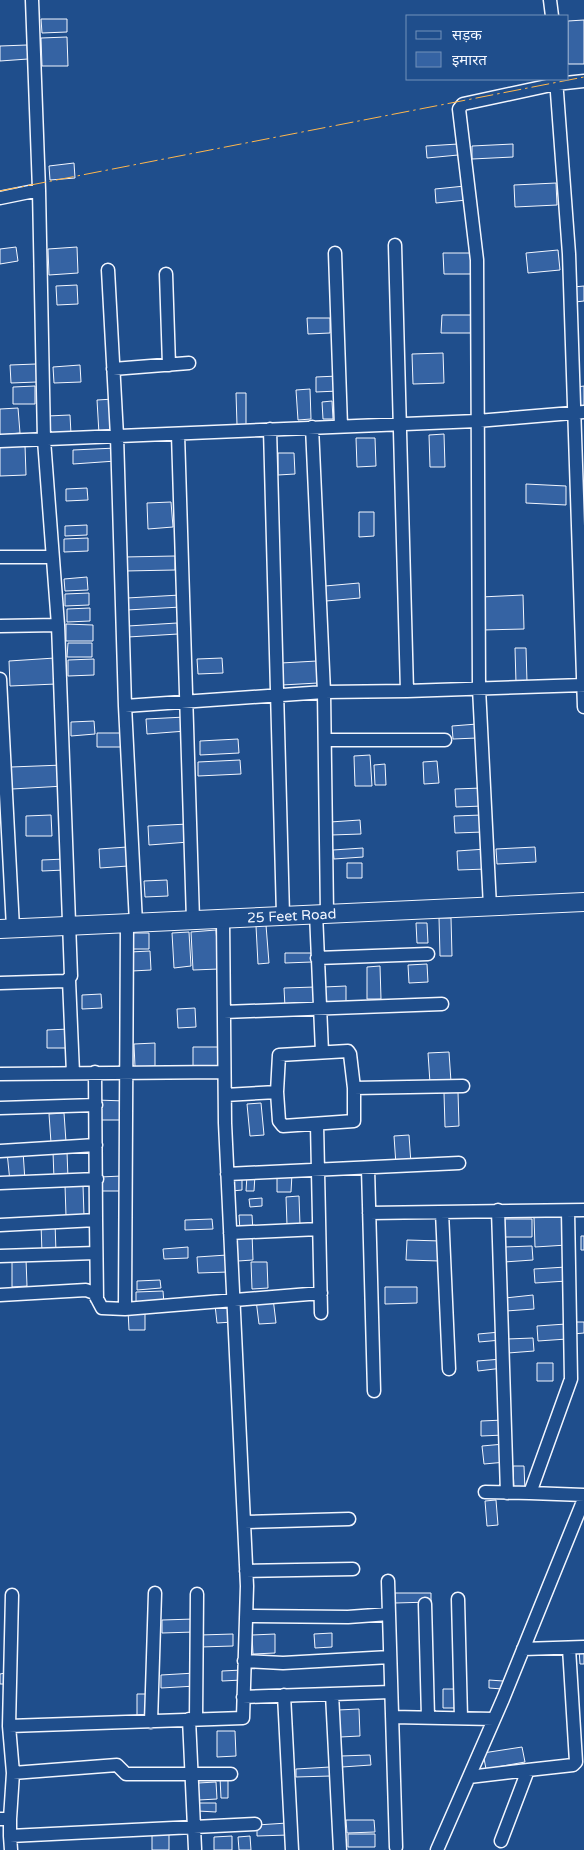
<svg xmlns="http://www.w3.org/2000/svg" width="584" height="1850" viewBox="0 0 584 1850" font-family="'Varela Round','Noto Sans Devanagari',sans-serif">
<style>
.building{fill:#3563a3;stroke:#f2f6ff}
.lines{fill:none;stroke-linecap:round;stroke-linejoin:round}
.street-casing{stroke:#f2f6ff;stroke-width:15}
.secondary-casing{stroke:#f2f6ff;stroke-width:20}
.street{stroke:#1f4e8c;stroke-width:12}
.secondary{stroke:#1f4e8c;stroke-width:18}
.power{stroke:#ffb74d;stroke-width:1;stroke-dasharray:18 4 2.5 4;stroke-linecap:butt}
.labels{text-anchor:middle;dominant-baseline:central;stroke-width:4;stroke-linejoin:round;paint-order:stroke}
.street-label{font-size:14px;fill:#f2f6ff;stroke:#1f4e8c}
</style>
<rect width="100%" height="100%" fill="#1f4e8c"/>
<!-- building -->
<path class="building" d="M41,19h26v13l-25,1z
M584,20v44h-16v-43z
M67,37l1,29h-26l-1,-28z
M27,45l1,14 -28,2v-15z
M458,144v11l-31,3 -1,-12z
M513,144v13l-41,2v-13z
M74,163l1,15 -25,2 -1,-14z
M556,183l1,22 -42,2 -1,-22z
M465,186l2,14 -31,3 -1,-14z
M16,247l2,14 -18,3v-15z
M77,247l1,26 -29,2 -1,-26z
M558,250l2,20 -32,3 -2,-20z
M443,253h31v21h-30z
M77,285l1,19 -21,1 -1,-19z
M584,286v15l-9,1 -2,-15z
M442,315h30v18h-31z
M307,318h23v15l-22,1z
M443,353l1,30 -31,1 -1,-30z
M36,364l1,18 -26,1 -1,-18z
M80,365l1,17 -27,1 -1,-16z
M338,376v15l-22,1v-15z
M35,386v18h-22v-17z
M584,386v20l-5,1 -2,-20z
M310,389l1,30 -13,1 -2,-30z
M236,393h10v32h-9z
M114,399l1,34 -16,1 -2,-34z
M332,401l1,18h-10l-1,-17z
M18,408l2,25 -20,2v-26z
M70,415l1,19 -23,2 -1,-20z
M444,434l1,33h-15l-1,-32z
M356,438h19l1,28 -19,1z
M25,445l1,30 -26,1v-29z
M116,448v13l-43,3v-14z
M278,453h16l1,21 -17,1z
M526,484l40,2v19l-40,-2z
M87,488l1,12 -22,1v-12z
M171,502l2,25 -25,2 -1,-26z
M359,512h15v24l-15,1z
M87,525v10l-22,1v-10z
M88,538v13l-24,1v-13z
M175,556v14l-50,1 -1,-14z
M87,577l1,13 -23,1 -1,-12z
M359,583l1,15 -34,3 -1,-15z
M89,593v12l-24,1v-12z
M180,595l1,12 -54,3v-12z
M523,595l1,34 -42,1 -1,-33z
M90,608v13l-23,1v-13z
M177,623l1,11 -50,3v-11z
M66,624l27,1v16h-27z
M68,643h24v14h-25z
M515,648h11l1,34 -11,1z
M55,658l1,26 -46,2 -1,-25z
M222,658l1,15 -25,1 -1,-15z
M94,659v16l-26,1v-16z
M317,661l1,22 -36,2 -1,-22z
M185,717l1,14 -39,3 -1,-15z
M94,721l1,13 -24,2v-14z
M477,724v14l-24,1 -1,-13z
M97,733h29v14h-29z
M238,739l1,14 -39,2v-14z
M370,755l2,31h-17l-1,-30z
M240,760l1,14 -43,2v-14z
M437,761l2,22 -15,1 -1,-22z
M385,764l1,21h-11l-1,-20z
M63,765l1,21 -52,3 -1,-22z
M482,788l1,18 -27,1 -1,-18z
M51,815l1,21h-26v-20z
M482,815l1,17 -28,1 -1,-17z
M360,820l1,14 -30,1 -1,-13z
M188,824l1,18 -40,3 -1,-19z
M127,847l1,19 -28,2 -1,-19z
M535,847l1,15 -39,2 -1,-15z
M363,848v9l-29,2 -1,-9z
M486,849l1,20 -29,1 -1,-19z
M65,859v11l-23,1v-11z
M347,863h15v15h-15z
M167,880l1,16 -23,1 -1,-16z
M439,918h12l1,38h-12z
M416,923h11l1,20h-11z
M266,925l3,38 -11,1 -2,-38z
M216,930l3,39 -26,1 -2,-38z
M189,932l2,34 -17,2 -2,-35z
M130,933h19v16h-19z
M150,951l1,19 -19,1 -2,-19z
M285,953h26l1,9 -27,1z
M427,964l1,18 -19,1 -1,-18z
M380,966l1,33h-14v-32z
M346,986v19h-21l-1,-18z
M315,987v18l-30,2 -1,-19z
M101,994l1,14 -20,1v-14z
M195,1008l1,19 -18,1 -1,-19z
M69,1029v19h-22v-18z
M155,1043v23l-20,1 -1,-23z
M193,1047h30v21h-30z
M449,1052l2,30 -21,1 -2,-30z
M458,1092l1,34 -14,1 -1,-34z
M97,1100l28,1 -1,19h-27z
M261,1103l3,32 -14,1 -3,-32z
M64,1113l2,29 -15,1 -2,-29z
M409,1135l2,29 -15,1 -2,-29z
M23,1151l2,30 -15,1 -3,-30z
M53,1152h14l1,26 -14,1z
M277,1174h15l-1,18h-14z
M232,1175h10v15l-10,1z
M247,1175h8l-1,16h-8z
M122,1176v15h-22v-14z
M65,1185h18l1,31h-18z
M299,1196l1,29h-13l-1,-28z
M262,1198v8l-12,1 -1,-8z
M239,1215h13l1,16h-13z
M566,1216l1,29 -32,2 -1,-30z
M212,1219l1,10 -28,1v-10z
M502,1219h30v18h-30z
M55,1223l1,29 -14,1 -1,-29z
M252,1233l1,27 -15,1 -1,-27z
M581,1236h3v14h-3z
M407,1240l34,1 -1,20 -34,-1z
M532,1246l1,14 -29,2v-15z
M188,1247v11l-24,1 -1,-10z
M227,1255l1,17 -30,1 -1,-16z
M26,1259l1,27 -15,1v-27z
M251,1262h16l1,26 -16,1z
M566,1267l1,14 -32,2 -1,-14z
M160,1280l1,8 -24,2v-9z
M385,1287h32v16l-32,1z
M163,1291l1,13h-28v-12z
M533,1295l1,14 -28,2 -1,-13z
M273,1298l3,25 -17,1 -3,-24z
M233,1304v18l-16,1 -2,-18z
M145,1309v21h-16l-1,-20z
M573,1322h11v11l-11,1z
M566,1324l1,15 -29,2 -1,-15z
M500,1332l1,8 -22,2 -1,-8z
M533,1338l1,13 -26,2 -1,-14z
M502,1359l1,9 -25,3 -1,-10z
M537,1363h16v18h-16z
M504,1420v15l-23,1v-15z
M504,1444l2,18 -22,2 -2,-18z
M513,1466h11l1,25h-11z
M496,1500l2,25 -11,1 -2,-25z
M395,1593h36v9l-36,1z
M194,1619v13l-32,1v-13z
M332,1633v14l-17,1 -1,-14z
M233,1634v12l-33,1v-12z
M275,1634v19l-22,1 -1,-19z
M579,1649h5v15h-4z
M242,1670v10l-20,1v-10z
M5,1673v11h-5v-10z
M195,1673l1,13 -35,2v-13z
M489,1680l14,1 -1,8 -13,-1z
M443,1689h15v19h-15z
M137,1694h13v27h-13z
M359,1709l1,27 -20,1 -2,-27z
M217,1731h18l1,25 -19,1z
M522,1747l3,15 -39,7 -3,-16z
M370,1755l1,10 -29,2 -1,-11z
M330,1767l1,9 -35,1v-8z
M220,1778h8v20h-7z
M216,1782l1,17 -18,1 -1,-17z
M198,1803h18v9l-18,-1z
M346,1820h28l1,12 -28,1z
M287,1823l1,12 -31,1v-11z
M152,1832h17v18h-17z
M348,1834h27v13h-27z
M232,1836v14h-18v-13z
M250,1836l1,14h-12l-1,-13z"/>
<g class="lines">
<!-- street casing -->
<g class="street-casing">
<path id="street" d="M32,0l7,190
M550,0l2,16
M556,79l13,175 15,453
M0,198l39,-8 5,250 14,185 13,351 -5,5 -66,2
M395,245l12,446 177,-6
M335,253l6,173
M108,270l9,166 8,270 11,217
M166,274l3,91
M113,369l76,-6
M312,427l12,265 3,222
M270,429l13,486
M178,434l15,486
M0,441l477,-20 107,-9
M0,557h52
M0,626l58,-1
M0,679l13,249
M125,706l199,-14 83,-1
M325,740h120
M490,907l-11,-219 -2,-428 -18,-151 4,-5 93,-20 28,-3
M316,913l6,139
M317,958l111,-4
M69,980l4,93
M224,1012l218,-8
M0,1074l224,-2
M277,1092l2,29 4,5 71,-5v-33
M225,1095l52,-3 2,-37 69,-4 2,3 4,34 109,-2
M0,1108l96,-3
M317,1124l4,189
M0,1151l96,-6
M368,1168l6,223
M227,1174l232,-11
M0,1183l97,-4
M498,1210l9,283
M568,1211l3,168 -41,114 54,2
M442,1212l7,157
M369,1213l215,-3
M96,1220l1,79
M0,1225l96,-5 -1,-148
M230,1233l89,-4
M0,1256l96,-3
M0,1295l86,-5 8,3 8,15 23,1 2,-385
M125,1309l196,-16
M485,1492l45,1
M244,1522l105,-3
M246,1571l107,-2
M388,1581l8,266
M458,1599l3,119
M425,1604l3,113
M246,1616l102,1 41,-3
M523,1649l61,-2
M244,1661l39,2 107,-6
M332,1694l8,156
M284,1695l8,155
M243,1697l148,-5
M392,1717l102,2
M189,1719l6,130
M196,1719l1,-125
M151,1722l4,-129
M9,1726l234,-8 4,-132 -22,-463 -2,-204
M13,1773l104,-8 9,9h105
M469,1777l59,-7
M0,1819h10l3,-46 -4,-47 3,-131
M10,1819v17l245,-12
M10,1836l1,14
M501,1841l27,-71 45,-5 3,-3 -7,-114
M437,1850l66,-151 81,-200"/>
</g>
<!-- secondary casing -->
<g class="secondary-casing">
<g id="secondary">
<path id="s1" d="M0,929l584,-27"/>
</g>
</g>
<!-- street -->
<use href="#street" class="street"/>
<!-- secondary -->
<use href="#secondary" class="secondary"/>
<!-- power -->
<path class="power" d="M0,191l584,-114"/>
</g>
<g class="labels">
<!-- street labels -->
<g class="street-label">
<text stroke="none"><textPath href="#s1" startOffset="292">25 Feet Road</textPath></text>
</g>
</g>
<!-- legend -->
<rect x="406" y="15" width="162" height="65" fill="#1f4e8c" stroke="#7391ba"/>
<rect x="416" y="31" width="25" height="8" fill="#1f4e8c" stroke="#7391ba"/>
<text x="452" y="40" font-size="15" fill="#f2f6ff">सड़क</text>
<rect x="416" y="52" width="25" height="15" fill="#3563a3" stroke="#7391ba"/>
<text x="452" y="65" font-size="15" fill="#f2f6ff">इमारत</text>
</svg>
